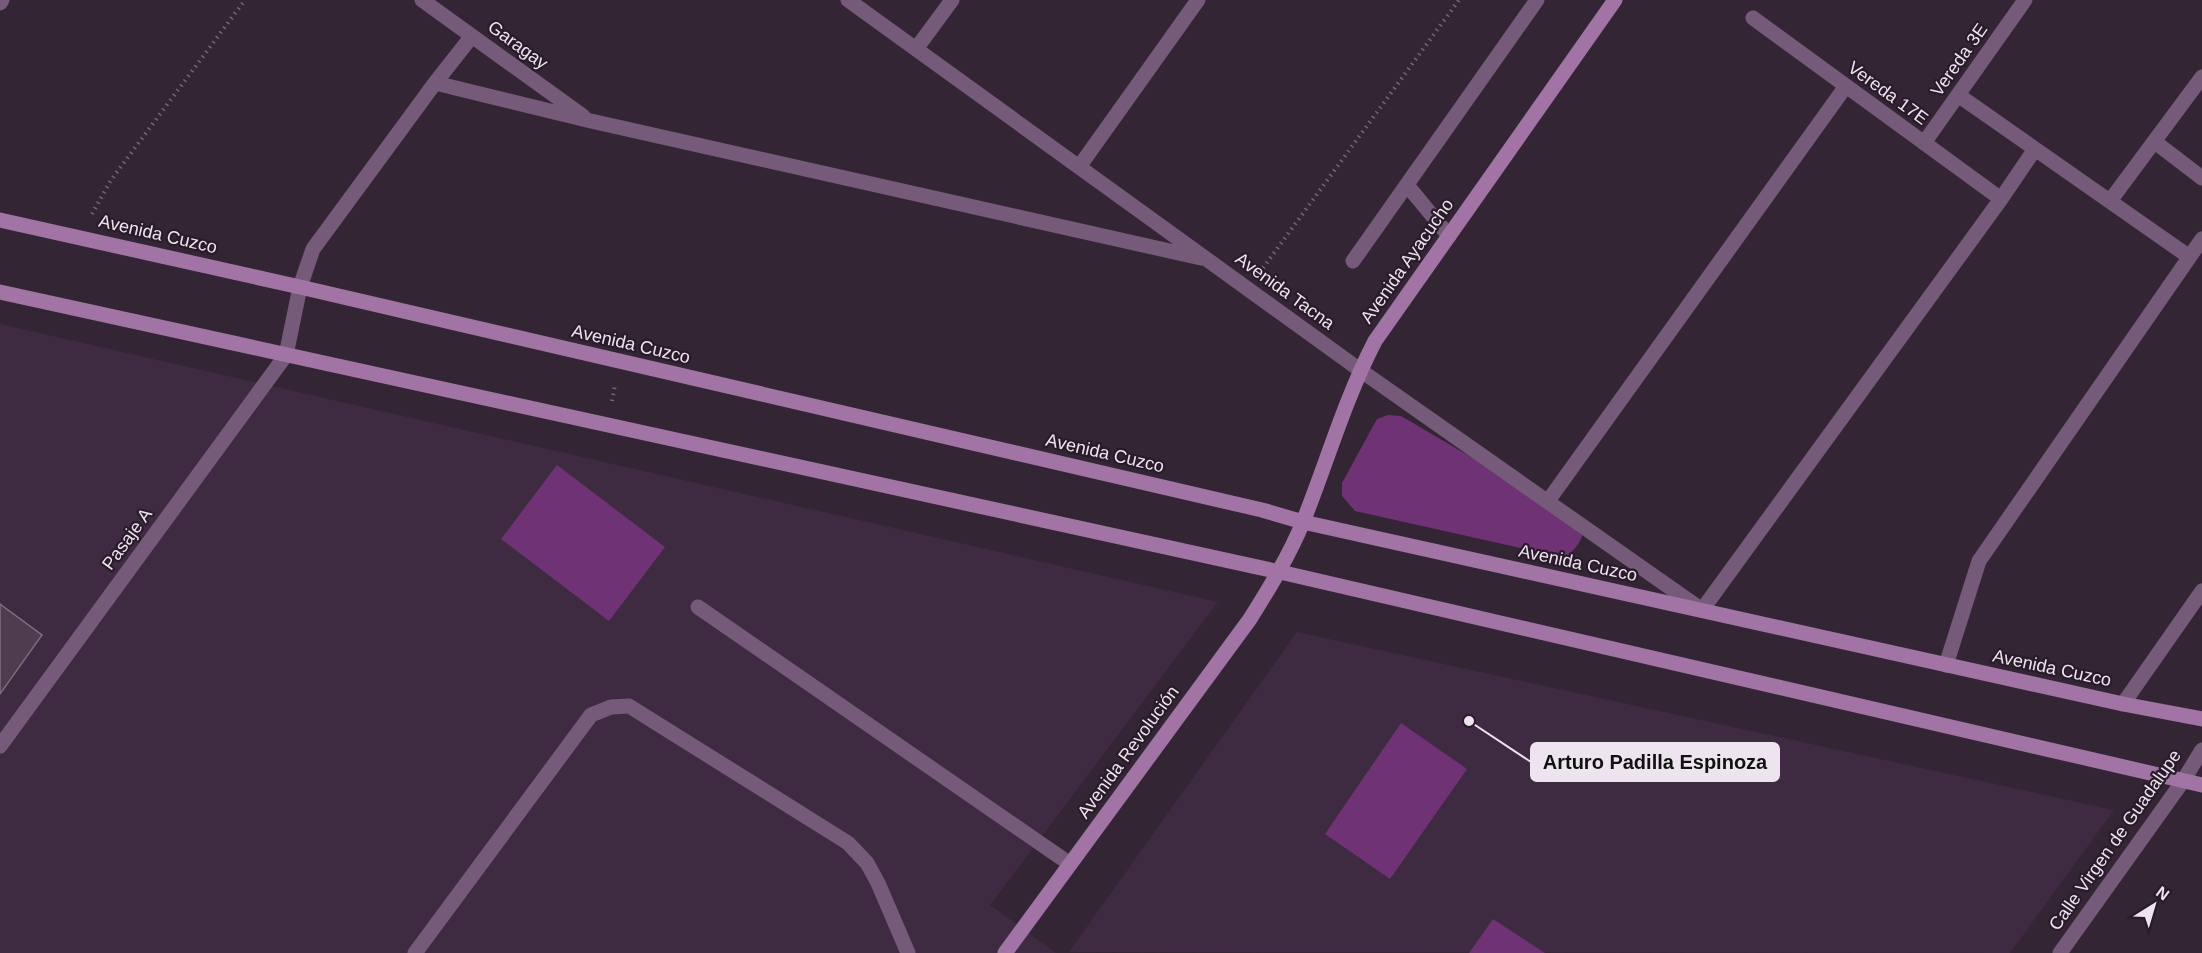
<svg xmlns="http://www.w3.org/2000/svg" width="2202" height="953" viewBox="0 0 2202 953" font-family="Helvetica,sans-serif">
<style>
.built{fill:#3e2b41}
.green{fill:#6e3275}
.building{fill:#4e3d4f;stroke:#7e6c80;stroke-width:1.5}
.lines{fill:none;stroke-linecap:round;stroke-linejoin:round}
.path{stroke:#746775;stroke-width:4;stroke-dasharray:1.5 4.5;stroke-linecap:butt}
.lane{stroke:#765a79;stroke-width:15}
.street{stroke:#765a79;stroke-width:15}
.secondary{stroke:#a174a5;stroke-width:15}
.labels{text-anchor:middle;dominant-baseline:central;stroke-width:4.5;stroke-linejoin:round;paint-order:stroke}
.street-label{font-size:18px;fill:#eee4ef;stroke:#2a1b2b}
.leader{fill:none;stroke:#eee4ef;stroke-width:2}
.callout-dot{fill:#eee4ef;stroke:#2a1b2b;stroke-width:2}
.callout{fill:#eee4ef;stroke:#eee4ef;stroke-width:2}
.callout-label{font-size:20px;text-anchor:middle;font-weight:bold;fill:#111}
</style>
<rect width="100%" height="100%" fill="#342535"/>
<!-- built -->
<path class="built" d="M0,324l1218,278 -228,303 66,48h-1056z
M1297,632l817,178 -104,143 -941,-1z"/>
<!-- green -->
<path class="green" d="M1388,415l13,1 181,106c3,18 -4,24 -17,36l-210,-47 -13,-15v-13l35,-64z
M557,465l108,82 -56,74 -108,-82z
M1401,723l66,46 -77,110 -65,-45z
M1493,919l52,34h-76z"/>
<!-- building -->
<path class="building" d="M0,604l42,31 -42,59z"/>
<g class="lines">
<!-- path -->
<path class="path" d="M92,214l19,-34 134,-180
M1263,268l196,-268
M612,401l3,-16"/>
<!-- lane -->
<path class="lane" d="M1407,185l42,51
M1353,261l184,-261
M698,607l372,257
M415,953l176,-238 20,-8 18,-1 219,137 19,20 11,20 30,70"/>
<!-- street -->
<path class="street" d="M422,0l161,116
M848,0l512,370 342,240 299,-411 34,-50
M0,3l2,-3
M1753,18l248,181
M916,49l36,-49
M435,83l156,38 610,137
M1958,95l230,161
M2155,142l47,36
M1924,143l101,-143
M1079,167l119,-167
M2110,201l92,-124
M1548,501l298,-415
M1946,665l33,-104 223,-322
M2123,704l79,-113
M0,746l286,-391 14,-68 13,-38 122,-166 37,-47
M2060,953l123,-172 19,-31"/>
<!-- secondary -->
<path class="secondary" d="M0,220l300,67 962,223 41,12 820,182 79,15
M0,292l1280,280 922,213
M1005,953l245,-334c20,-32 39,-63 53,-97 24,-60 42,-123 72,-181l240,-341"/>
</g>
<g class="labels">
<!-- street labels -->
<g class="street-label">
<text transform="translate(518 45) rotate(36)">Garagay</text>
<text transform="translate(1959 60) rotate(-55)">Vereda 3E</text>
<text transform="translate(1888 93) rotate(36)">Vereda 17E</text>
<text transform="translate(158 234) rotate(13)">Avenida Cuzco</text>
<text transform="translate(1407 261) rotate(-55)">Avenida Ayacucho</text>
<text transform="translate(1285 291) rotate(36)">Avenida Tacna</text>
<text transform="translate(631 344) rotate(13)">Avenida Cuzco</text>
<text transform="translate(1105 453) rotate(13)">Avenida Cuzco</text>
<text transform="translate(127 539) rotate(-54)">Pasaje A</text>
<text transform="translate(1578 563) rotate(12)">Avenida Cuzco</text>
<text transform="translate(2052 668) rotate(12)">Avenida Cuzco</text>
<text transform="translate(1128 752) rotate(-54)">Avenida Revolución</text>
<text transform="translate(2115 840) rotate(-55)">Calle Virgen de Guadalupe</text>
</g>
</g>
<!-- callouts -->
<path class="leader" d="M1469 721L1531 762"/>
<circle class="callout-dot" cx="1469" cy="721" r="6"/>
<rect class="callout" x="1531" y="743" width="248" height="38" rx="6"/>
<g class="callout-label">
<text x="1655" y="769">Arturo Padilla Espinoza</text>
</g>
<!-- north arrow -->
<g transform="translate(2154 905) rotate(37)" stroke="#2a1b2b" stroke-width="4.5" paint-order="stroke">
<path d="M0-4.5L10 22L0 15L-10 22Z" fill="#eee4ef"/>
<text y="-9" font-size="16" font-weight="bold" text-anchor="middle" fill="#eee4ef">N</text>
</g>
</svg>
